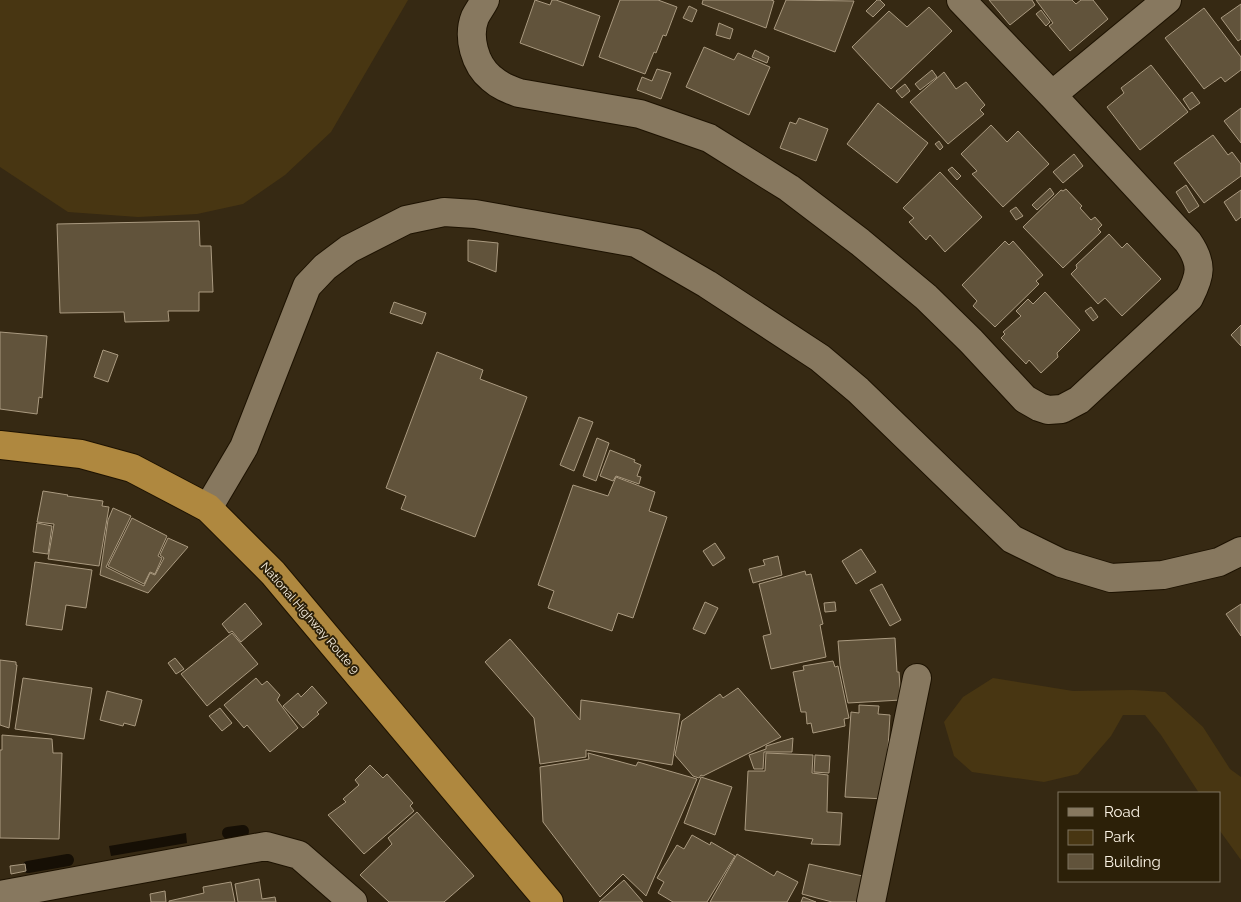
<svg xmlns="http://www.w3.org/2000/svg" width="1241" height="902" viewBox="0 0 1241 902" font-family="Raleway,sans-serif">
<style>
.green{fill:#483612}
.water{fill:#160f05}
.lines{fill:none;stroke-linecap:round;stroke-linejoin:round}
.stream{stroke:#160f05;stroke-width:12}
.building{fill:#61533b;stroke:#aa9a80}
.minor-casing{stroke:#1d1200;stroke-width:30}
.highway-casing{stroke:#1d1200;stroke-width:30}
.minor{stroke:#87785f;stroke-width:28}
.highway{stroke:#af883f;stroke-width:28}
.labels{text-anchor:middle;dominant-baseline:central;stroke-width:4;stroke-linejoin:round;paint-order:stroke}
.street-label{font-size:12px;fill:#fbf3e5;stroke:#2c2008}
</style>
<rect width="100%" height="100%" fill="#362913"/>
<!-- green -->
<path class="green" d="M0,0h408l-77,132 -46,43 -42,29 -46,10 -59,3 -70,-5 -68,-45z
M993,678l80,13 60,-1 32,2 38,35 27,42 11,8v83l-21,-29v-38h-21l-38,-58 -16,-20h-22l-12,21 -33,38 -34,8 -72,-10 -18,-16 -10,-34 19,-25z"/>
<!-- water -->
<path class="water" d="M186,833l1,10 -76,13 -2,-10z"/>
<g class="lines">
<!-- stream -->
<path class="stream" d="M228,833l15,-2
M28,867l40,-7"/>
</g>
<!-- building -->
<path class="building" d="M535,0l15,5 2,-5h4l44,16 -17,50 -63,-23z
M620,0h38l19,7 -11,29 -3,-1 -7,18 -2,-1 -9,22 -46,-17z
M703,0h68l3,1 -8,27 -64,-24z
M786,0l68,1 -19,51 -61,-23z
M877,0h3l5,5 -12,12 -7,-6z
M989,0h43l3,5 -25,20z
M1036,0h36l4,4 5,-4h12l15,19 -38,32 -21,-25 4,-3z
M1241,4v35l-3,2 -17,-23z
M689,6l8,4 -5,12 -9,-4z
M929,7l23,24 -61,58 -39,-42 37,-36 18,16z
M1204,8l37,49v13l-16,12 -4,-5 -17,12 -39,-51z
M1041,10l9,12 -4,4 -10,-12z
M719,23l14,6 -3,10 -14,-4z
M704,47l30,13 4,-7 32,14 -21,48 -63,-28z
M755,50l14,7 -2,6 -15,-6z
M1151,65l37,47 -48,38 -33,-43 17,-14 -3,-5z
M657,69l14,4 -10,26 -24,-9 5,-13 10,4z
M932,70l5,7 -17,13 -5,-6z
M944,72l12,17 10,-7 19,23 -5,5 4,4 -36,30 -38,-42z
M905,84l5,7 -8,7 -6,-7z
M1192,92l8,11 -10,7 -7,-11z
M878,103l50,40 -31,40 -50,-39z
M1241,108v35l-17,-22z
M799,118l29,11 -12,32 -36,-13 10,-26 6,2z
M991,125l16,17 11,-11 31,33 -46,43 -31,-33 5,-3 -16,-17z
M1213,135l15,20 4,-3 9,12v12l-37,27 -30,-40z
M939,141l4,6 -3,3 -5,-6z
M1074,154l9,12 -20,17 -10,-11z
M952,167l9,9 -4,4 -9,-10z
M940,172l42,45 -37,35 -15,-17 -4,5 -17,-18 5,-4 -11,-10z
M1186,185l13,21 -10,7 -13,-21z
M1050,188l4,6 -17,16 -5,-5z
M1066,189l16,17 -2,2 11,12 4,-3 7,8 -4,4 3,3 -38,36 -40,-41 38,-37 2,1z
M1241,190v27l-5,4 -12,-19z
M1016,207l7,9 -7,4 -6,-9z
M199,221l1,25h11l2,46h-14v19h-31l1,10 -44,1 -1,-10 -64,1 -3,-89z
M1109,234l13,14 5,-5 34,36 -39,37 -17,-18 -7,6 -27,-30 6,-6 -1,-3z
M468,240l30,3 -2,29 -28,-11z
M1005,241l4,4 4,-4 30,34 -7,6 3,3 -44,43 -22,-21 4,-5 -15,-16z
M1045,292l35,38 -23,23 1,4 -17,16 -12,-13 -3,4 -25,-26 4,-4 -2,-2 18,-16 -5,-5 12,-12 5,5z
M394,302l32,11 -4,11 -32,-11z
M1091,307l7,10 -5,4 -8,-10z
M1241,325v21l-10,-11z
M0,332l47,4 -5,62 -3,-1 -2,17 -37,-5z
M103,350l15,5 -10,27 -14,-5z
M437,352l46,18 -3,9 47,18 -52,140 -74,-28 5,-13 -20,-8z
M579,417l14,5 -19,49 -14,-6z
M597,438l12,5 -13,38 -13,-5z
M610,450l25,10 -1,2 7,3 -4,11 4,1 -2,7 -23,-8 -3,5 -13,-5z
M616,477l39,15 -6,19 18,6 -34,101 -15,-5 -6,18 -64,-23 6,-17 -16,-6 35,-100 35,11z
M43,491l25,4 -1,1 36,5 -1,5 7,1 -10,59 -51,-7 6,-35 -17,-2z
M113,508l18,8 -25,51 38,19 6,-13 5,2 9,-17 -4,-3 8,-17 20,9 -40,46 -48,-18 8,-55z
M132,518l35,18 -9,20 4,2 -7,16 -5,-2 -6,12 -36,-18z
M37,523l15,3 -4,28 -15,-2z
M715,543l10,15 -12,8 -10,-15z
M861,549l15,23 -20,12 -14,-23z
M778,556l4,19 -29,8 -4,-14 16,-4 -2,-5z
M35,562l57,8 -6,38 -20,-3 -4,25 -36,-5z
M805,571l1,4 5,-1 12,50 -3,1 6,32 -55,12 -8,-33 8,-2 -12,-50z
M882,584l19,36 -11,6 -20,-36z
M705,602l13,6 -13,26 -12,-5z
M835,602l1,9 -11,1 -1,-9z
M245,603l17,21 -21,18 -9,-11 -3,2 -7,-9z
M1241,604v32l-15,-22z
M232,633l26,31 -51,42 -26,-32z
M895,638l2,34h2l2,28 -53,3 -8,-38 -2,-24z
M510,639l70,81 1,-20 99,14 -8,51 -86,-15v7l-46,7 -6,-46 -49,-56z
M175,658l9,11 -8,5 -8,-11z
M0,660l16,2v3h1l-8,63 -9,-3z
M833,661l2,6 3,-1 11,52 -5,1 1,7 -32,7 -2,-10 -4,1 -1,-12h-5l-8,-40 11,-2 -1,-4z
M23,678l69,10 -8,51 -69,-10z
M256,678l6,7 5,-4 13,14 -3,5 21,28 -28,24 -23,-27 -3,3 -20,-23z
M312,686l15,17 -10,9 2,2 -16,14 -20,-22 15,-13 3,4z
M738,688l43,49 -78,39 -2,-1 -2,3 -6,-2 -18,-21 7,-34 38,-27 3,4z
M107,691l35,9 -7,26 -11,-3 -1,3 -23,-6z
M859,705l20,1 -1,8 12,1 -5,84 -40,-2 6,-85 8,1z
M220,708l12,15 -10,8 -13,-15z
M2,735l50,4 1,14h9l-3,86 -59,-1v-88h2z
M793,738l-1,14h-28l-1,17h-9l-5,-14 17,-6v-3z
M588,753l48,13 2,-4 59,17 -51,117 -23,-22 -23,23 -57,-75 -3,-55 49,-8z
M766,753l47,2 -1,18 16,2 -1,37 15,1 -2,32 -29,-1 2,-5 -68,-9 3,-59h17z
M815,755l15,1 -1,17 -15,-1z
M370,765l13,13 4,-4 26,29 -3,3 4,5 -50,43 -36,-39 18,-13 -3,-3 16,-14 -4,-5z
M701,777l31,10 -17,48 -31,-12z
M417,812l57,64 -30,26h-55l-29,-27 32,-31 -4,-6z
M692,835l18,10 1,-3 24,14 -28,46h-34l-15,-9 6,-11 -7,-4 20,-33 7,4z
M737,854l37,22 3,-5 21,11 -11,20h-77z
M25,864l1,7 -15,3 -1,-8z
M809,864l58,13 -5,25h-30l-30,-8z
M259,879l3,20 13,-2 1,5h-38l-3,-18z
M624,880l19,22h-44z
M231,882l4,20h-66v-1l35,-8 -1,-6z
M165,891l1,11h-15l-1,-8z
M803,897l13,5h-15z"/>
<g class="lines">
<!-- minor casing -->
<g class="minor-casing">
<path id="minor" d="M485,0c-3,6 -7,11 -10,17 -8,20 0,48 16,61 9,8 17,11 28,15l121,21 69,24 80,50 71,54 66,55 45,44 54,58 14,8 9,3 14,-1 17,-9 110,-102c12,-23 14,-34 -1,-56l-136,-147
M961,0l91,95 115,-95
M208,508l36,-61 63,-161 18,-19 24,-18 57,-29 38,-8 31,2 161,29 71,41 113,74 38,32 154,149 49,24 50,15 52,-3 56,-13 22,-11
M0,895l266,-49 33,9 54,47
M871,902l46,-224"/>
</g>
<!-- highway casing -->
<g class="highway-casing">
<path id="highway" d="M0,445l81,9 51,14 76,40 65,65 276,329"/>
</g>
<!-- minor -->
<use href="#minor" class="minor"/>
<!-- highway -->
<use href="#highway" class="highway"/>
</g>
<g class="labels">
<!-- street labels -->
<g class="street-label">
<text transform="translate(310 618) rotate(49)">National Highway Route 9</text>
</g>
</g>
<!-- legend -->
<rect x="1058" y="792" width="162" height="90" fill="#2c2008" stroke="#7f7460"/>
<rect x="1068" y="808" width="25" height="8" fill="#87785f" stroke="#7f7460"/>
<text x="1104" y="817" font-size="15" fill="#fbf3e5">Road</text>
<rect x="1068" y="830" width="25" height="15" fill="#483612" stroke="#7f7460"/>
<text x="1104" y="842" font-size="15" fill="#fbf3e5">Park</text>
<rect x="1068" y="854" width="25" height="15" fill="#61533b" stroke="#7f7460"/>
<text x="1104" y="867" font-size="15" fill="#fbf3e5">Building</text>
</svg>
